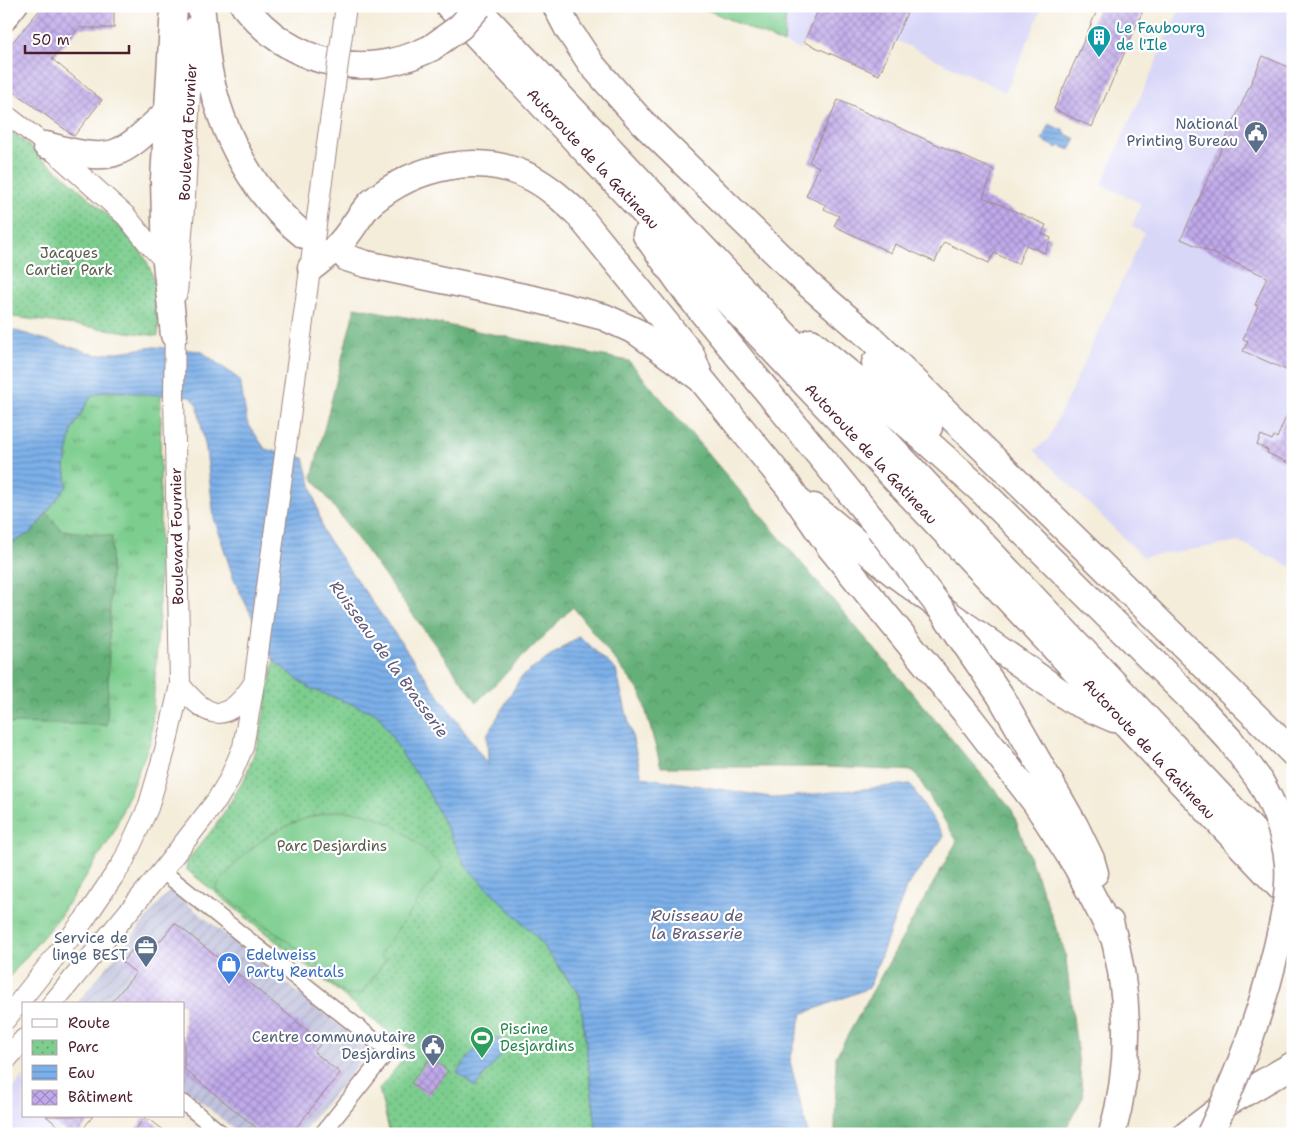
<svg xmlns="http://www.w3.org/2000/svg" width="1299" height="1140" viewBox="0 0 1299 1140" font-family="'Shantell Sans',sans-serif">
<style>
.built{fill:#d9d7f8}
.industrial{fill:url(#industrial-furrows)}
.grass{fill:url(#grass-tufts);stroke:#63765c}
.forest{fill:url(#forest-crowns);stroke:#586852}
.park{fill:url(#park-dots);stroke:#63765c}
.garden{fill:#7ccd8e;stroke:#63765c}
.water{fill:url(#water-rules);stroke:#63688a}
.building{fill:url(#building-cross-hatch)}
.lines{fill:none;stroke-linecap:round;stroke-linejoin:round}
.minor-casing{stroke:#9f8682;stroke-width:18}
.tertiary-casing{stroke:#9f8682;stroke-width:20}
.secondary-casing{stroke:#9f8682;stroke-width:22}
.motorway-casing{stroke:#9f8682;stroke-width:29}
.minor{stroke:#fff;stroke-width:15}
.tertiary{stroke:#fff;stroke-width:18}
.secondary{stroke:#fff;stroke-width:20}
.motorway{stroke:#fff;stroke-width:26}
.secondary-bridge-casing{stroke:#9f8682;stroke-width:22;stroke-linecap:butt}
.motorway-bridge-casing{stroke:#9f8682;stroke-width:29;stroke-linecap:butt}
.secondary-bridge{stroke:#fff;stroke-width:20}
.motorway-bridge{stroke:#fff;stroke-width:26}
.labels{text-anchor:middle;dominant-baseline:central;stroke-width:4.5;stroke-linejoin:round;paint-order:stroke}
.culture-label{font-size:15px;fill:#0d838f;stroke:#fff;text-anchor:start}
.service-label{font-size:15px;fill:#4e5e75;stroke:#fff;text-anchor:end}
.street-label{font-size:15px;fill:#4a1f2b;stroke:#fff}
.park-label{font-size:15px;fill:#5c5c4e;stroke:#fff}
.shop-label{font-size:15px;fill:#366cbe;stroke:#fff;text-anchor:start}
.leisure-label{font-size:15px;fill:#27864d;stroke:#fff;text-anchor:start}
.water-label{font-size:16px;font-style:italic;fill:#5e5977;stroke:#fff}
</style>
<defs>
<pattern id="industrial-furrows" width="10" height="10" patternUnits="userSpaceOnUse" patternTransform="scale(1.25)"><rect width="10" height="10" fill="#c0c2dd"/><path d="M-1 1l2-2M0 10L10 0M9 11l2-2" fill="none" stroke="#a6a6be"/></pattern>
<pattern id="grass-tufts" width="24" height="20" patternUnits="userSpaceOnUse" patternTransform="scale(1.25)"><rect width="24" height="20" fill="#7ccd8e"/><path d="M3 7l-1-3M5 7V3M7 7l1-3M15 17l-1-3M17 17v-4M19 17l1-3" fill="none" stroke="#68a674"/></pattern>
<pattern id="forest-crowns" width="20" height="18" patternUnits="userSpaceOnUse" patternTransform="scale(1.25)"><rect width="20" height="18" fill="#65b079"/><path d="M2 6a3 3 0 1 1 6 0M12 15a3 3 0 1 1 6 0" fill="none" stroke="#558f63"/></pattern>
<pattern id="park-dots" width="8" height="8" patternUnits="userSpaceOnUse" patternTransform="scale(1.25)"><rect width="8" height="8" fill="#7ccd8e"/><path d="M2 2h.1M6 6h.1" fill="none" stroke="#68a674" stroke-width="1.8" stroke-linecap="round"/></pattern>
<pattern id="water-rules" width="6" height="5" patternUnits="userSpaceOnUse" patternTransform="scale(1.25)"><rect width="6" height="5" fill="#7cb0e9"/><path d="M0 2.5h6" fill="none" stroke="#688fbd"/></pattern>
<pattern id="building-cross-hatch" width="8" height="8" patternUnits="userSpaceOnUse" patternTransform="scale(1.25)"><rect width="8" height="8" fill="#c0aaeb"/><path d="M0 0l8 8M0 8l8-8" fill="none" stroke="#9e8abf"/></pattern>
</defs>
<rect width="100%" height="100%" fill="#fff"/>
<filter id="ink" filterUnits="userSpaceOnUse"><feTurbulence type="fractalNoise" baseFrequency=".02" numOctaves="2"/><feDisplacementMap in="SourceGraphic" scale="10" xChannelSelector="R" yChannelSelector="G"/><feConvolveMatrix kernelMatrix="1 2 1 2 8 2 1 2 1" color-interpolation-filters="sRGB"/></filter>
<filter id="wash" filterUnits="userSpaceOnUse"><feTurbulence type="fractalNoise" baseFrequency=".0096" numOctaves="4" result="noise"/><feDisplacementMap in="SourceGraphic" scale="20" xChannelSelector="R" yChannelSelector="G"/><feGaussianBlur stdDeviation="1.12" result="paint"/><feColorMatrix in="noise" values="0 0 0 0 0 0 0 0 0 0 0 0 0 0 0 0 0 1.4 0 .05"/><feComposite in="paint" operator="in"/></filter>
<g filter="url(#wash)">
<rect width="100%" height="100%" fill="#f4edda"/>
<!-- built -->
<path class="built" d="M699,6h121l-20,44z
M910,6h133l-37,86 -111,-52z
M1181,6h112l-1,561 -53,-25 -96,15 -109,-107 14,-10 96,-207 -12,-6 9,-24 -40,-18z
M24,1075v41h46l-14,18h-50v-36z"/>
<!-- industrial -->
<path class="industrial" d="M170,890l200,160 -69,84h-61l-56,-46v-84h-105l-1,-2z"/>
<!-- grass -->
<path class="grass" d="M105,391l56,3 -2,221 -8,125 -39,96 -52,80 -54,65v-258l101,2 -46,-195 -14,-17 11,-18 8,-9 -1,-21 7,-35 19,-34z"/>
<!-- forest -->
<path class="forest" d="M355,307l274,54 383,449 53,142 18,145 -20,37h-228l1,-78 121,-215 -43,-70 -87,-4h-166l-20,-74 -68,-86 -96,95 -165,-225z
M47,513l14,17 51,6 -5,189 -101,-2v-177l26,-14z"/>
<!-- park -->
<path class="park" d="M6,127l32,26 -1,2c21,15 40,32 59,49 49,45 65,63 62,132l-152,-20z
M274,661l35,27 69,25 29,49 16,20 44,86 68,67 45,61 17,138h-207l-11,-45 32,-39 -225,-181 1,-8 29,-36 28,-45 14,-37z"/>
<!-- garden -->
<path class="garden" d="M699,6h87l-2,38z
M336,811c50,-1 72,24 107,56l-64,88 7,5 -25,34 -14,1 -32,-23 4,-8 -104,-75c31,-44 68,-69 121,-78z"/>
<!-- water -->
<path class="water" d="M1049,124l15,7 1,3 11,5 -6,11 -10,-4 -3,2 -15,-8z
M6,328l91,27 57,-8 47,4 39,29 7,42 18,27 39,9 20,76 164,231 -1,-30 34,-58 58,-41 37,34 26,107 135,21 133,-14 34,52 -38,52 -37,100 -67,26 -12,47 18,73h-211l-17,-139 -45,-60 -68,-67 -44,-86 -16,-20 -29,-48 -69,-26 -35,-27 -40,-81 -20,-62 -8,-69 -9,-44 -6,-8 -86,-6 -14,5 -19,34 -7,35 2,21 -35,46 -26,14z
M489,1032l19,15 -33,40 -18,-15z"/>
<g id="blocks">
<!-- building -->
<path class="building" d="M43,6h71v22h-35l-27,31 50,41 -28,36 -68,-50v-36z
M820,6h90l-31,69 -75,-33z
M1099,6h46l-53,121 -38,-18z
M1263,56l30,13v304l-50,-22 5,-10 -5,-2 15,-33 -3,-1 12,-28 -86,-38z
M838,100l156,70 -11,27 63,28 -4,9 9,4 -6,15 -19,-8 -8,19 -24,-11 -5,10 -45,-21 -9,20 -40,-18 -4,9 -57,-27 5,-10 -15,-7 2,-4 -20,-9 13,-29 -10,-5z
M1293,401v64l-26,-12 1,-3 -11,-5 4,-10 11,5 2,-4 3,2z
M175,923l147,119 -8,10 26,21 -49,61h-27l-80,-65v-65h-74l26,-31 -14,-11 16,-19 12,10z
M431,1057l17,14 -20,25 -17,-13z
M46,1116h47l-14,18h-11z
M144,1118l4,3 1,-2 20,15h-37z"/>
</g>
</g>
<g filter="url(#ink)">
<use href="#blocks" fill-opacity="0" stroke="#9f8682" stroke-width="1"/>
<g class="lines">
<!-- minor casing -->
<g class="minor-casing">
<path id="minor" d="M6,24l14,-18
M162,871l226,180 -66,83
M184,1103l38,31"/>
</g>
<!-- tertiary casing -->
<g class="tertiary-casing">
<path id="tertiary" d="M6,114l40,31"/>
</g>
<!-- secondary casing -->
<g class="secondary-casing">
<path id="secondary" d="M48,146l78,70 21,26 19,20
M177,293l8,-96 6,-126 4,-45
M180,685c29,36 47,39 74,-2
M52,1004l110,-133 55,-71 12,-20 14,-33 11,-64 80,-591
M6,1019l78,-99 39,-58 25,-54 17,-58 15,-65 -6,-290 1,-73
M6,1060l18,-21"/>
</g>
<!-- motorway casing -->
<g class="motorway-casing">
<path id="motorway" d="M201,6c3,22 4,44 8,65 12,62 45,125 95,164
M244,6c48,60 119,75 187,42
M449,6l844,895
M475,6l818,867
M556,6l12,23 24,36 50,57 166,162 66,57 419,412
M46,145c67,19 72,14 121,-33
M646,235l44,62 189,231
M347,258l19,6 172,36 66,17 33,15 64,47 87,107 42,61 140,171 65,84 42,65 37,71
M311,268c10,-8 23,-17 31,-27 11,-12 18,-28 30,-39 43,-36 108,-51 160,-24 17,9 31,22 45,35l114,141 7,18
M174,335l-8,-73 -2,-83 10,-173
M811,342l51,42 120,107 221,220 27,29 30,41
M875,363l54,64
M814,507l78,65 57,42 124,87 41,18
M1000,695l75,131 16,33 4,14
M1110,922c20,70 22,141 2,212
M1187,1134l42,-32 64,-37"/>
</g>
<!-- minor -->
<use href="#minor" class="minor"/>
<!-- tertiary -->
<use href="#tertiary" class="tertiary"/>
<!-- secondary -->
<use href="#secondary" class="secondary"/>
<!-- motorway -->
<use href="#motorway" class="motorway"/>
<!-- secondary-bridge casing -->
<g class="secondary-bridge-casing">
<path id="secondary-bridge" d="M334,92l12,-86"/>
</g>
<!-- motorway-bridge casing -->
<g class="motorway-bridge-casing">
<path id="motorway-bridge" d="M431,48l29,-21 19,-21
M879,528l63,82 58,85
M1210,1134c28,-59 51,-121 66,-183 7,-29 14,-58 12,-87 -3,-30 -13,-57 -28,-83"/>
</g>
<!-- secondary-bridge -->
<use href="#secondary-bridge" class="secondary-bridge"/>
<!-- motorway-bridge -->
<use href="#motorway-bridge" class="motorway-bridge"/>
</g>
</g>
<!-- icons -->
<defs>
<g id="building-pin" transform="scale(1.25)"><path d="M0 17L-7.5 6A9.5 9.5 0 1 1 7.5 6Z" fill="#0f9aa8" stroke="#fff"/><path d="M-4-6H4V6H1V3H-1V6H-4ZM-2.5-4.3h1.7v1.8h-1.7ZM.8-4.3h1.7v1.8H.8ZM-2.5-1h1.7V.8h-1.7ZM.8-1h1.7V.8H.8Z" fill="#fff"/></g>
<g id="civic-pin" transform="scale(1.25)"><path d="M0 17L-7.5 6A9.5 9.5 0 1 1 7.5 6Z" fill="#5c6f8a" stroke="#fff"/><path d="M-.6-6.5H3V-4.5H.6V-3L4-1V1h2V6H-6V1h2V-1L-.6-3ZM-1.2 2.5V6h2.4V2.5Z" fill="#fff"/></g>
<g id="office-pin" transform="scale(1.25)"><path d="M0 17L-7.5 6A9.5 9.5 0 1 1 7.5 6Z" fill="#5c6f8a" stroke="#fff"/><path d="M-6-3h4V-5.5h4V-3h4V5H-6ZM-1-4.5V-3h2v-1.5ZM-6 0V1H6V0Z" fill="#fff"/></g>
<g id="shop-pin" transform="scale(1.25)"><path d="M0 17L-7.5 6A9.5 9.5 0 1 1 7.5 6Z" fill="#3f7fe0" stroke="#fff"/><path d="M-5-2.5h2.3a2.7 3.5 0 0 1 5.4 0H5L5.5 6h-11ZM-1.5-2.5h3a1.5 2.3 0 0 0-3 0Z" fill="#fff"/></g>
<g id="stadium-pin" transform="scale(1.25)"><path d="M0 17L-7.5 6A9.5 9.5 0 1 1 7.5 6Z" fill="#2e9e5b" stroke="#fff"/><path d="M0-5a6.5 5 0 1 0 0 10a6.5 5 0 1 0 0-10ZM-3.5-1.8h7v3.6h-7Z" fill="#fff"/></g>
</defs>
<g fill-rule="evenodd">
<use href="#building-pin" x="1099" y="37"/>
<use href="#civic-pin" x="1256" y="133"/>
<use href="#office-pin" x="146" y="947"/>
<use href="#shop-pin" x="229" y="964"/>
<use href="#stadium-pin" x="482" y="1038"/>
<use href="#civic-pin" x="433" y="1046"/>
</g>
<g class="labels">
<!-- culture labels -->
<g class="culture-label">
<text x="1116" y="28">Le Faubourg<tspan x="1116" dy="17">de l'Ile</tspan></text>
</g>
<!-- service labels -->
<g class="service-label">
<text x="1238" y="124">National<tspan x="1238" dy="17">Printing Bureau</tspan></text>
<text x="128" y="938">Service de<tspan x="128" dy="17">linge BEST</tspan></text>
<text x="416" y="1037">Centre communautaire<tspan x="416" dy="17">Desjardins</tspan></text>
</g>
<!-- street labels -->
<g class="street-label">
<text transform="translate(188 132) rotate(-87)">Boulevard Fournier</text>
<text transform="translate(593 159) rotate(47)">Autoroute de la Gatineau</text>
<text transform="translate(871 454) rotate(47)">Autoroute de la Gatineau</text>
<text transform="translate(177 536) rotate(-91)">Boulevard Fournier</text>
<text transform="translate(1149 749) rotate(47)">Autoroute de la Gatineau</text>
</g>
<!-- park labels -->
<g class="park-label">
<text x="69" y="253">Jacques<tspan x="69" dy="17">Cartier Park</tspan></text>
<text x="332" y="846">Parc Desjardins</text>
</g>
<!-- shop labels -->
<g class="shop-label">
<text x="246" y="955">Edelweiss<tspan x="246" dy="17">Party Rentals</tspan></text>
</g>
<!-- leisure labels -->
<g class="leisure-label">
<text x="500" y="1029">Piscine<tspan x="500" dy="17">Desjardins</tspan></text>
</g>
<!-- water labels -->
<g class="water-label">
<text transform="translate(389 659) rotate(54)">Ruisseau de la Brasserie</text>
<text x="697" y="915">Ruisseau de<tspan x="697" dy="18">la Brasserie</tspan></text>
</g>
</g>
<!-- margin -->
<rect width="1299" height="1140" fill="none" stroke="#fff" stroke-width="25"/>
<!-- legend -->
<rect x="22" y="1002" width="162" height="115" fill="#ffffff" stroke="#b7a5aa"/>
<rect x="32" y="1019" width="25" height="8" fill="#ffffff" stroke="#b7a5aa"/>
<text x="68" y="1028" font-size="15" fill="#4a1f2b">Route</text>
<rect x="32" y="1040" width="25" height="15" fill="url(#park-dots)" stroke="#b7a5aa"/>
<text x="68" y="1052" font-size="15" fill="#4a1f2b">Parc</text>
<rect x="32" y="1065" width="25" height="15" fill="url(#water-rules)" stroke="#b7a5aa"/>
<text x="68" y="1078" font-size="15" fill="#4a1f2b">Eau</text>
<rect x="32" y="1090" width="25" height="15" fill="url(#building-cross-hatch)" stroke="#b7a5aa"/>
<text x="68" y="1102" font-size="15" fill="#4a1f2b">Bâtiment</text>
<!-- scale -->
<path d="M25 45v8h104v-8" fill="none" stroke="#4a1f2b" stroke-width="2.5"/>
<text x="32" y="45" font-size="15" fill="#4a1f2b" stroke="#ffffff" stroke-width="4" paint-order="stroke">50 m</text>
</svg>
